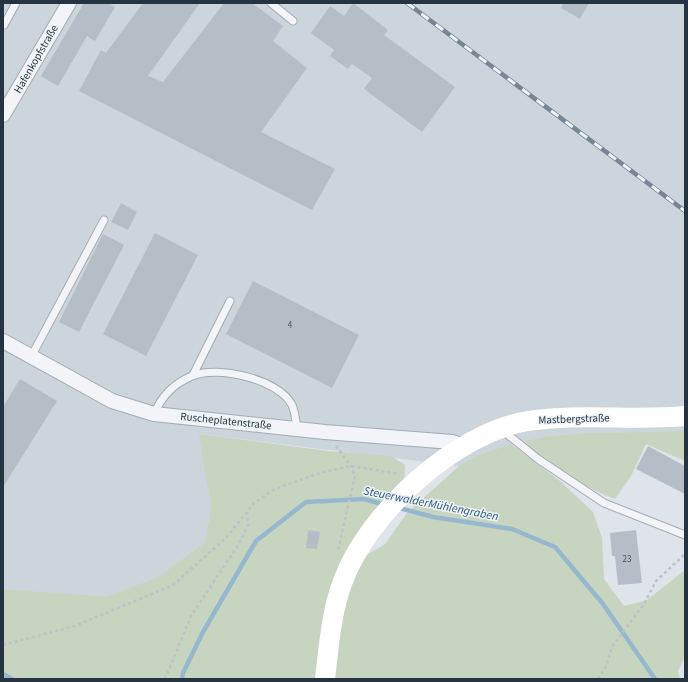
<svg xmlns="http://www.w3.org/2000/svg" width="688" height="682" viewBox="0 0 688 682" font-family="'Source Sans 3',sans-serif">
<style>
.built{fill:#ccd4dc}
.green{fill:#c7d4bf}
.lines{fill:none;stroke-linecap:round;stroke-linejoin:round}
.stream{stroke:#95b8ce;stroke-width:4.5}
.building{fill:#b5bec7}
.service-casing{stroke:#a3acb4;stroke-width:9}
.minor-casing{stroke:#a3acb4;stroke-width:16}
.path{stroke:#bdc2c8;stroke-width:2.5;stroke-dasharray:3 3;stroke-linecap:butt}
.service{stroke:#f2f4f7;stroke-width:7}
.minor{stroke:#f2f4f7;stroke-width:14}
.secondary{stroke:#fff;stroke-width:20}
.rail-casing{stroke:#768695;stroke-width:4.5}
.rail{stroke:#eef3f7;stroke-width:3;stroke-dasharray:9;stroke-linecap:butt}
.labels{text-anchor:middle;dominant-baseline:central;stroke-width:3;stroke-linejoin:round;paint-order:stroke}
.number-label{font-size:9px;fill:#4a5663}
.street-label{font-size:11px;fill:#263442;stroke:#eef3f7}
.water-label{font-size:12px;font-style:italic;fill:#2c5a7a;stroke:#eef3f7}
</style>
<rect width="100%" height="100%" fill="#dee4ea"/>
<!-- built -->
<path class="built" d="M3,3h682v428l-99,2 -38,3 -37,8 -33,11 -19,11 -259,-32 11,73 -6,35 -47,35 -51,21 -104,-9z"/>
<!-- green -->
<path class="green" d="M685,431v30l-39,-17 -15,32 -16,23c-25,-9 -75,-38 -91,-58l24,-5 38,-3z
M199,434l129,17 63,5 14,9 -1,21 -59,82 40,-24 23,-32 51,-46 19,-11 33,-11 49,37 33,31 9,26 2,41 20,27 23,-6 38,-30v86l-7,15 2,8h-677v-90l104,8 51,-20 47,-35 6,-35z"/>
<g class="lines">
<!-- stream -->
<path class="stream" d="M396,507l37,10 79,12 43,18 48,57 52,75
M3,674l9,5
M182,679l1,-6 20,-41 53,-91 50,-39 58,-3 21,6"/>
</g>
<!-- building -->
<path class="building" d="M84,3h24l7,4 -20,34 -8,-5 -29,50 -17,-10z
M143,3h57l-52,73 15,6 61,-79h28l31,23 -10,15 34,27 -46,64 74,37 -23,41 -233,-119 22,-41 5,3z
M353,3l35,27 -4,5 71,52 -33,45 -58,-43 8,-11 -20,-14 -4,5 -18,-13 4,-6 -23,-17 19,-27 14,10z
M563,3h26l-9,16 -19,-11z
M121,203l16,9 -9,18 -17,-8z
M155,233l43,22 -52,101 -43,-22z
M103,234l21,11 -45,87 -20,-10z
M253,281l106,54 -27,53 -106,-54z
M20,379l37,22 -54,86v-80z
M648,446l37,20v28l-49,-25z
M308,530l12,2 -3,17 -11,-1z
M636,530l6,53 -24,2 -3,-29h-3l-2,-23z"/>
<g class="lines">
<!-- service casing -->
<g class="service-casing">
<path id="service" d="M271,3l22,18
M4,25l12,-22
M31,357l73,-137
M193,375l37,-74
M154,414c8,-18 19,-30 38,-38 25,-11 87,3 100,29 3,6 4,17 5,24
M502,430l36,29 66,44 81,32"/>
</g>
<!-- minor casing -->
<g class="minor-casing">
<path id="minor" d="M3,115l66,-112
M3,341l109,60 42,13 171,18 127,10 13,4"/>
</g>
<!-- path -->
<path class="path" d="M336,446l15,20 4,10 -17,74
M3,645l72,-19 98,-41 54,-48 27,-34 21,-14 48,-17 28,-6 48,8
M165,679l26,-63 49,-74 8,-17 -1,-13
M598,679l8,-12 6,-20 32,-43 12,-23 29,-27"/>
<!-- service -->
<use href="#service" class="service"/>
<!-- minor -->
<use href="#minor" class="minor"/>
<!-- secondary -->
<path class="secondary" d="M325,679c4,-33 6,-67 18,-98 25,-68 112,-148 185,-160 52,-8 105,0 157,-5"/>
<!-- rail casing -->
<g class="rail-casing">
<path id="rail" d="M407,3l278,208"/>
</g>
<!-- rail -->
<use href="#rail" class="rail"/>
</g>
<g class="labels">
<!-- number labels -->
<g class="number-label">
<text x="290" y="325">4</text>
<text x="627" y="559">23</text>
</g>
<!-- street labels -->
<g class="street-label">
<text transform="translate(36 59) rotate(-60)">Hafenkopfstraße</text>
<text transform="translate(574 419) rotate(-2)">Mastbergstraße</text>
<text transform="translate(226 421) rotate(6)">Ruscheplatenstraße</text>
</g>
<!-- water labels -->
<g class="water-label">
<text transform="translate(431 504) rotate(11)">SteuerwalderMühlengraben</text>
</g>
</g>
<!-- border -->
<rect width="688" height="682" fill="none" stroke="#263442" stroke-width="8"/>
</svg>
